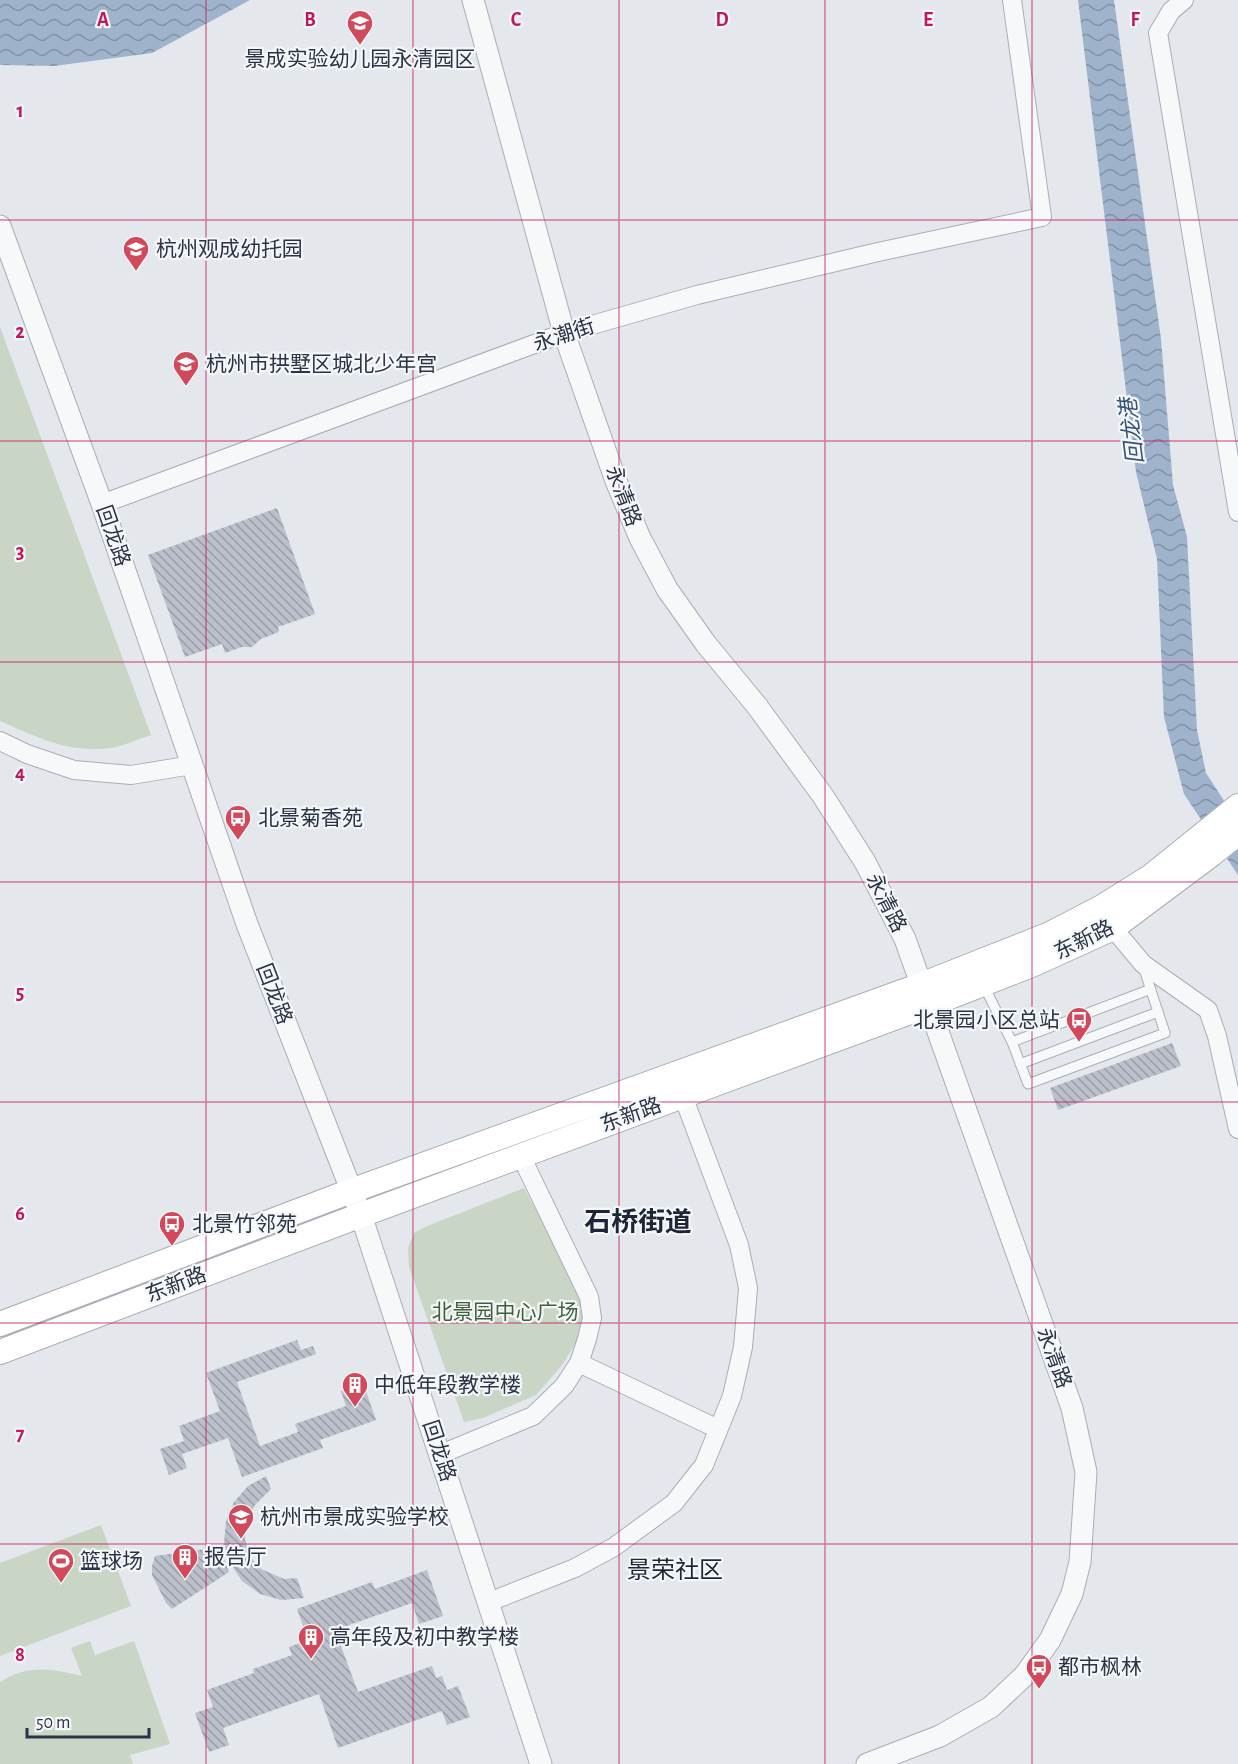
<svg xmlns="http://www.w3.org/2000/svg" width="1238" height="1764" viewBox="0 0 1238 1764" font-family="'Alegreya Sans','Noto Sans SC',sans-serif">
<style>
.green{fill:#c9d6c5}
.water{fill:url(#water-waves)}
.building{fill:url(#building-back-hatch)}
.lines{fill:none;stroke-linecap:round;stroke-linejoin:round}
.service-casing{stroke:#a9aeb7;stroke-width:11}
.minor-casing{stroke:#a9aeb7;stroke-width:20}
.tertiary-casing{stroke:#a9aeb7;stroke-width:23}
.secondary-casing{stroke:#a9aeb7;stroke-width:26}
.service{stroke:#f7f8fa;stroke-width:9}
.minor{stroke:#f7f8fa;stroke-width:18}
.tertiary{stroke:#f7f8fa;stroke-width:21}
.secondary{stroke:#fff;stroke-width:24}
.grid{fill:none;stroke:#c2185b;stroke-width:1.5;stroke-opacity:0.55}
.labels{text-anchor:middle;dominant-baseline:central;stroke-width:4.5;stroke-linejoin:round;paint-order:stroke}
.poi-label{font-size:21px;fill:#2b3445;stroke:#f4f6f9;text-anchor:start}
.street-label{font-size:21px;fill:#2b3445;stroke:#f4f6f9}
.park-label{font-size:21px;fill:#3f6138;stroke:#f4f6f9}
.water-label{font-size:22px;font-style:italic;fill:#34527a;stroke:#f4f6f9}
.quarter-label{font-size:24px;fill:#1d2536;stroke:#f4f6f9}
.district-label{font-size:27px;font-weight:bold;fill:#1d2536;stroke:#f4f6f9}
.grid-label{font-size:20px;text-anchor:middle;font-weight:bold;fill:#c2185b;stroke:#f4f6f9;stroke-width:4.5;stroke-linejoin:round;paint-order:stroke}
</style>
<defs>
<pattern id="water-waves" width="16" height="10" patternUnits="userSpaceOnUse" patternTransform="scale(1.5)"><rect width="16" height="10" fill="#9fb4cc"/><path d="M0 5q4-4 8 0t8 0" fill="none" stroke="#8293a7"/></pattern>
<pattern id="building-back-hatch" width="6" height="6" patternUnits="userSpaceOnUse" patternTransform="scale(1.5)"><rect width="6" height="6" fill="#bbc0ca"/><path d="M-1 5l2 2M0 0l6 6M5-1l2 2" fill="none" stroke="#989da6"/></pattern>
</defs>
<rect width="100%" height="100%" fill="#e4e7ec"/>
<!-- green -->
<path class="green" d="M0,327l151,408c-13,4 -27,11 -40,13 -44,5 -72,-10 -111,-27z
M524,1188l52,96 9,25 -5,26 -17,29 -27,31 -53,23 -19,4 -55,-155 -1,-19 6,-15 13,-7z
M101,1525l30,81 -131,50v-93z
M90,1641l5,14 39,-14 36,103 -40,11 3,9h-133v-82c29,-18 50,-13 82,-6l-11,-28z"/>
<!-- water -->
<path class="water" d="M0,0h250l-98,53 -98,13 -54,-1z
M1078,0h36l47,339 12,146 14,52 10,193 9,43 32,49v53l-54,-81 -20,-77 -7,-158 -21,-87z"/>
<!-- building -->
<path class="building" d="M277,508l38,106 -37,13 1,5 -18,7 -9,8h-10l-17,6 -3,-9 -37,13 -37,-102z
M1172,1043l9,23 -123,44 -8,-22z
M297,1340l4,10 12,-4 3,8 -79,28 23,64 38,-14 -3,-8 51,-18 -5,-15 22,-8 13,37 -56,20 3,8 -81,29 -14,-39 -46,16 5,14 -18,7 -9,-26 24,-8 -5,-15 41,-15 -14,-38z
M266,1476l5,13 -16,16 -9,17 -1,18 6,18 10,11 23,10 13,-1 7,20 -23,2 -21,-6 -18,-13 -12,-18 -6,-20 2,-22 8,-19 14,-16z
M220,1547l9,25 -57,37 -6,-6 -14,-28v-9l3,-10z
M427,1570l16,46 -24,8 -7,-21 -77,27 23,62 74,-26 4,12 6,-2 5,14 11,-4 12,31 -23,8 -5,-14 -104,37 -19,-54 -96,34 6,17 -20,7 -14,-39 18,-6 -6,-17 47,-17 -1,-4 39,-14 -3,-8 19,-7 -11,-31 75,-27 3,7z"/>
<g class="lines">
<!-- service casing -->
<g class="service-casing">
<path id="service" d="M984,986l28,56 16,42 137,-51 -21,-64
M1012,1042l139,-53
M1020,1064l138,-52"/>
</g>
<!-- minor casing -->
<g class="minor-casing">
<path id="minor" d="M1184,0l-13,11 -13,22 80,479
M102,504l462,-171 133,-38 181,-43 164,-35 -30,-217
M0,741l27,13 47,16 57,5 61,-10
M1113,928l30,36 65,46 9,26 21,93
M579,1363l139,66
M441,1454l92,-38 31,-30 15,-23 8,-24 5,-21 -3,-21 -68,-141
M489,1602l86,-34 39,-21 60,-44 30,-38 28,-69 11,-49 5,-59 -9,-43 -56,-149"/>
</g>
<!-- tertiary casing -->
<g class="tertiary-casing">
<path id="tertiary" d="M473,0l91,333 52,148 24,57 27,51 39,55 51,62 66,90 42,66 40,77 167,469 14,64 -6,90 -8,32 -22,46 -26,36 -33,31 -51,29 -73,28
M0,226l102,278 145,420 114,291 180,549"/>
</g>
<!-- secondary casing -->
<g class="secondary-casing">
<path id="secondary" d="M0,1324l351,-133 570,-206 129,-51 52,-27 48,-30 88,-71
M0,1352l361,-137 568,-210 105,-41 79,-36 99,-74 26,-21"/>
</g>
<!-- service -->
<use href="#service" class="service"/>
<!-- minor -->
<use href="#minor" class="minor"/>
<!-- tertiary -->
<use href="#tertiary" class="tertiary"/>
<!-- secondary -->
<use href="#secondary" class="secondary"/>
</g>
<!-- grid -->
<path class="grid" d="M206,0v1764M413,0v1764M619,0v1764M825,0v1764M1032,0v1764M0,220h1238M0,441h1238M0,662h1238M0,882h1238M0,1102h1238M0,1323h1238M0,1544h1238"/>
<!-- icons -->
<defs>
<g id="school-pin" transform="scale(1.35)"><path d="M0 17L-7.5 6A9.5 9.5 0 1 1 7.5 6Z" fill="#d1495b" stroke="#f4f6f9"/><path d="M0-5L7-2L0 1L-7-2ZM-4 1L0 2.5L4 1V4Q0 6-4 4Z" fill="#fff"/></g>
<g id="bus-pin" transform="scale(1.35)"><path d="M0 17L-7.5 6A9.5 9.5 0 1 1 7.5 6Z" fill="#d1495b" stroke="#f4f6f9"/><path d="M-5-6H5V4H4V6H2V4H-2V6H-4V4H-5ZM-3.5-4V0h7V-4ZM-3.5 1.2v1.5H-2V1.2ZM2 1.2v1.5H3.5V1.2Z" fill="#fff"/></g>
<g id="building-pin" transform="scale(1.35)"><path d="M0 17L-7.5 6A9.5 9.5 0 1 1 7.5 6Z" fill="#d1495b" stroke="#f4f6f9"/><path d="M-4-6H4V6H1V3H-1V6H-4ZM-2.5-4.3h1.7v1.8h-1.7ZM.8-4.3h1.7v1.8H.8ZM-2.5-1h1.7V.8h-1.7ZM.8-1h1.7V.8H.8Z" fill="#fff"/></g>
<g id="stadium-pin" transform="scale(1.35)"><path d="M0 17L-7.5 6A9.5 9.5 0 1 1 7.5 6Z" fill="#d1495b" stroke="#f4f6f9"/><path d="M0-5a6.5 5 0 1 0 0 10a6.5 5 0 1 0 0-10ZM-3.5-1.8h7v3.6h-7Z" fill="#fff"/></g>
</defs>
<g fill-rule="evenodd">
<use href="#school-pin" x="360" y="23"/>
<use href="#school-pin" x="136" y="249"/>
<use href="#school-pin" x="186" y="364"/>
<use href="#bus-pin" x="238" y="818"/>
<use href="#bus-pin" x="1079" y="1020"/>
<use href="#bus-pin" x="172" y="1224"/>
<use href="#building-pin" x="355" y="1385"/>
<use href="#school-pin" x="241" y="1517"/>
<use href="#building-pin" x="185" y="1557"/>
<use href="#stadium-pin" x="61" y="1561"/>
<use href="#building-pin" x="311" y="1637"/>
<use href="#bus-pin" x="1039" y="1667"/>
</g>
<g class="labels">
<!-- poi labels -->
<g class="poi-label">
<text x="360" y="59" text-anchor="middle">景成实验幼儿园永清园区</text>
<text x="156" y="249">杭州观成幼托园</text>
<text x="206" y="364">杭州市拱墅区城北少年宫</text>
<text x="258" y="818">北景菊香苑</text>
<text x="1060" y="1020" text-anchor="end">北景园小区总站</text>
<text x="192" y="1224">北景竹邻苑</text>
<text x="374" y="1385">中低年段教学楼</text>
<text x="260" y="1517">杭州市景成实验学校</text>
<text x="204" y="1557">报告厅</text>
<text x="80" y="1561">篮球场</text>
<text x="330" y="1637">高年段及初中教学楼</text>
<text x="1058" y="1667">都市枫林</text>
</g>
<!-- street labels -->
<g class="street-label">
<text transform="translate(564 335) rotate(-18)">永潮街</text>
<text transform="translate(623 496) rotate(69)">永清路</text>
<text transform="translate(113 536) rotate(71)">回龙路</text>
<text transform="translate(886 903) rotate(63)">永清路</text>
<text transform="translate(1084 940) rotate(-26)">东新路</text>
<text transform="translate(274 994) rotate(69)">回龙路</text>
<text transform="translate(631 1115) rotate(-20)">东新路</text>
<text transform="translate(176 1285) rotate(-21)">东新路</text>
<text transform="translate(1054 1358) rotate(70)">永清路</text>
<text transform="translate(439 1451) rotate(72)">回龙路</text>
</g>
<!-- park labels -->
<g class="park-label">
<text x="505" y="1312">北景园中心广场</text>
</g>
<!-- water labels -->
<g class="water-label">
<text transform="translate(1132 431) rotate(-97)">回龙港</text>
</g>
<!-- quarter labels -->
<g class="quarter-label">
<text x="675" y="1571">景荣社区</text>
</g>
<!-- district labels -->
<g class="district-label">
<text x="638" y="1222">石桥街道</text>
</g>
</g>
<g class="grid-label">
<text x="103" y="26">A</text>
<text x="310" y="26">B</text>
<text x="516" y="26">C</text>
<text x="722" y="26">D</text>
<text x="928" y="26">E</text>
<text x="1135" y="26">F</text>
<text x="20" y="117">1</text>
<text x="20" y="338">2</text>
<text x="20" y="558">3</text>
<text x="20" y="779">4</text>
<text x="20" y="999">5</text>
<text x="20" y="1220">6</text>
<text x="20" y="1440">7</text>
<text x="20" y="1661">8</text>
</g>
<!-- scale -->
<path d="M27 1728v9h122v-9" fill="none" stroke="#2b3445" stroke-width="3"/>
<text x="36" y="1728" font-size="18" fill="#2b3445" stroke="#f4f6f9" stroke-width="4.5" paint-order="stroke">50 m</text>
</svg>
